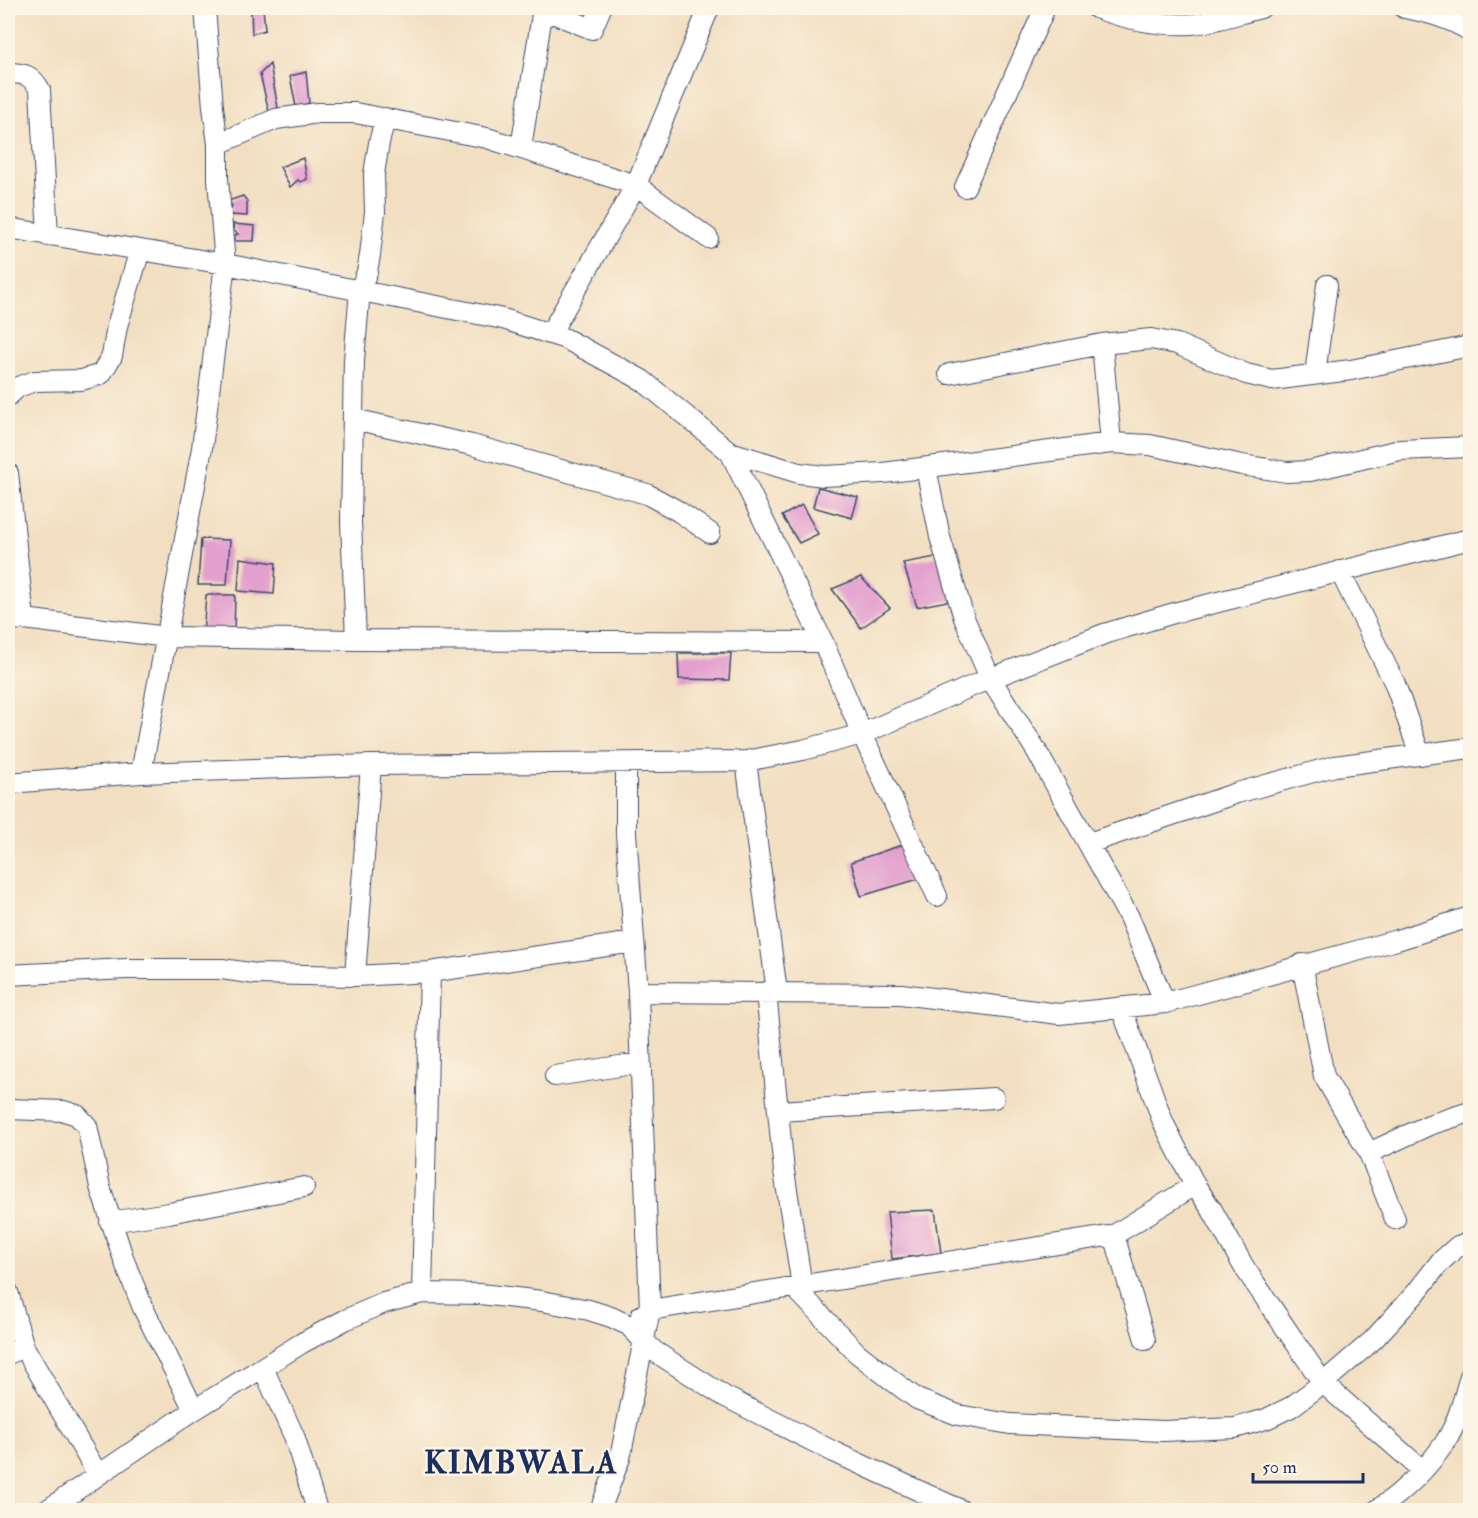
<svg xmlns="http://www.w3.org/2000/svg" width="1478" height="1518" viewBox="0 0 1478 1518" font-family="'IM FELL Double Pica',serif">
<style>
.building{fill:#e39fce}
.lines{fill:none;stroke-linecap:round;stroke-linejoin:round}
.minor-casing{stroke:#3b496d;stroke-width:22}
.minor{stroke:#fff;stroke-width:20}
.labels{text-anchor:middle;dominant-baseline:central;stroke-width:4.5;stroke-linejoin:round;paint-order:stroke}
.district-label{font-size:32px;font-weight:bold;letter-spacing:1.5px;fill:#1b2f5e;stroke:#fcf5e5}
</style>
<rect width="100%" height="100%" fill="#fcf5e5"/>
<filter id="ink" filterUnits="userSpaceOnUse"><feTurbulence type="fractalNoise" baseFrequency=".0167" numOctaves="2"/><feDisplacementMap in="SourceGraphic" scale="12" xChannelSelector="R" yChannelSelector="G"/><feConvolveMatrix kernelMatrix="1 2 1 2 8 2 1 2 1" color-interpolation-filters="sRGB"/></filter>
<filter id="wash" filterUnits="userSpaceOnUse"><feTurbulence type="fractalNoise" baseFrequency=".008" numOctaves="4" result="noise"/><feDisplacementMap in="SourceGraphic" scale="24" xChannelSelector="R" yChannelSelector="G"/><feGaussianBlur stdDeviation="1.35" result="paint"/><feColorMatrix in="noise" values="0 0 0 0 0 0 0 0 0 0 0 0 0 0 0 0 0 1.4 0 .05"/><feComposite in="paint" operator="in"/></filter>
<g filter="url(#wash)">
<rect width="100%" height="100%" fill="#f2dfc1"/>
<g id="blocks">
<!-- building -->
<path class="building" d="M251,8h12l2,22 -13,4z
M270,64l8,44 -9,4 -9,-38z
M306,72l3,31 -13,4 -6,-31z
M303,158l4,21 -6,3 -3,-2 -8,7 -10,-20z
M243,196l4,5v15l-17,-1 2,-9 -4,-5z
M233,224l22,2 -1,15h-19v-6l3,-1 -4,-3z
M818,487l40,10 -6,21 -39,-11z
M802,505l16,29 -19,9 -17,-27z
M201,539l29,1 -3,45h-29z
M941,556l17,43 -41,8 -14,-44z
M240,558l36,5 -2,31 -36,-3z
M861,577l29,31 -29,20 -29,-39z
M206,595h29l-1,40 -31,-1z
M678,653h53l-2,27 -50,-1z
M908,843l14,35 -61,18 -10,-34z
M935,1210l6,43 -49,6 -5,-47z"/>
</g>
</g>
<g filter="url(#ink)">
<use href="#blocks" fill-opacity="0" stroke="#3b496d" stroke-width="1.5"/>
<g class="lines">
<!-- minor casing -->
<g class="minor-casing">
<path id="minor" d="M205,8l8,99 5,37
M540,8l52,21 9,-21
M1096,8c30,11 64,18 96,16 23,-2 47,-11 69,-16
M1404,8c24,4 45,10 66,23
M8,73c16,0 24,2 32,17l8,146
M521,148l22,-140
M965,187l80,-179
M8,228l217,36 278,55 63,20 76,41 88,72 69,21 25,3 59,-3 228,-30 39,2 92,20 45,7 23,-1 90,-21 70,-3
M550,334l86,-149 73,-177
M1102,344l9,99
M949,374l153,-30 49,-5 26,5 69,30 26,6 79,-10 119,-24
M1315,374l12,-89
M8,396l10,-9 17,-6 47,-1 19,-6 11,-18 5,-30 23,-76
M353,419l119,26 175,49 31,17 32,22
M730,452l93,190 39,92 75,162
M926,468l14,69 24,81 26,60 46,72 93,167 36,86
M8,473l16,146
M1340,571l55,113 25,71
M8,620l16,-1 143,18 189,3 467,2
M356,640l-5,-119 3,-161 6,-70 7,-18 3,-17 5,-43 -1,-38 5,-31 6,-25
M746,761l31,231
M626,763v70l12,159 12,318 -9,6
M141,773l61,-325 23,-184 -7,-85v-35l58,-25 42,-6h37l132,25 149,47 72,53
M8,783l133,-10 230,-8 375,-4 57,-11 59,-16 117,-51 125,-49 70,-21 296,-74
M1089,843l148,-50 98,-27 135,-18
M1302,964l22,112 45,77 26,66
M8,975l118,-6h96l34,5 99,2 75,-4 204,-30
M355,976l16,-211
M638,992l263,2 158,20 106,-11 232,-63 73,-23
M766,992l18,179 18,115
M1121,1007l42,115 32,63 17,25 32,57 79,116 99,87
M555,1076l84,-13
M8,1109l56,2 13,4 10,11 13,61 25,76 18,45 51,102
M778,1111l216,-13
M1369,1153l60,-28 41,-13
M110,1222l59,-9 135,-26
M1114,1235l31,105
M795,1288l62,65 36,28 24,18 41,16 52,9 153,7 72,-3 31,-9 25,-12 32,-24 50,-43 43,-47 24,-31 18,-16 12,-4
M8,1292l16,55 74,128
M422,1293l8,-321
M8,1354l16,-7
M263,1368l31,68 23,74
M47,1510l147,-100 108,-67 43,-23 39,-17 38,-10 58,1 62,7 47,9 22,7 17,8 26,26 70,45 110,56 127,58
M600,1510l20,-52 30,-148 464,-75 81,-50
M1377,1510c26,-18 51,-42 69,-69 12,-19 18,-44 24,-65"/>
</g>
<!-- minor -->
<use href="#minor" class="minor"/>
</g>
</g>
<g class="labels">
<!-- district labels -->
<g class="district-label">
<text x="521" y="1463">KIMBWALA</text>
</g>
</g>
<!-- margin -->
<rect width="1478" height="1518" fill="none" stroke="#fcf5e5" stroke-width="30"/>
<!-- scale -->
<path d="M1253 1473v9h110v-9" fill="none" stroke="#1b2f5e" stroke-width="3"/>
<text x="1262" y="1473" font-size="18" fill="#1b2f5e" stroke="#fcf5e5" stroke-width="4.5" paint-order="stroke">50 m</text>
</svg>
